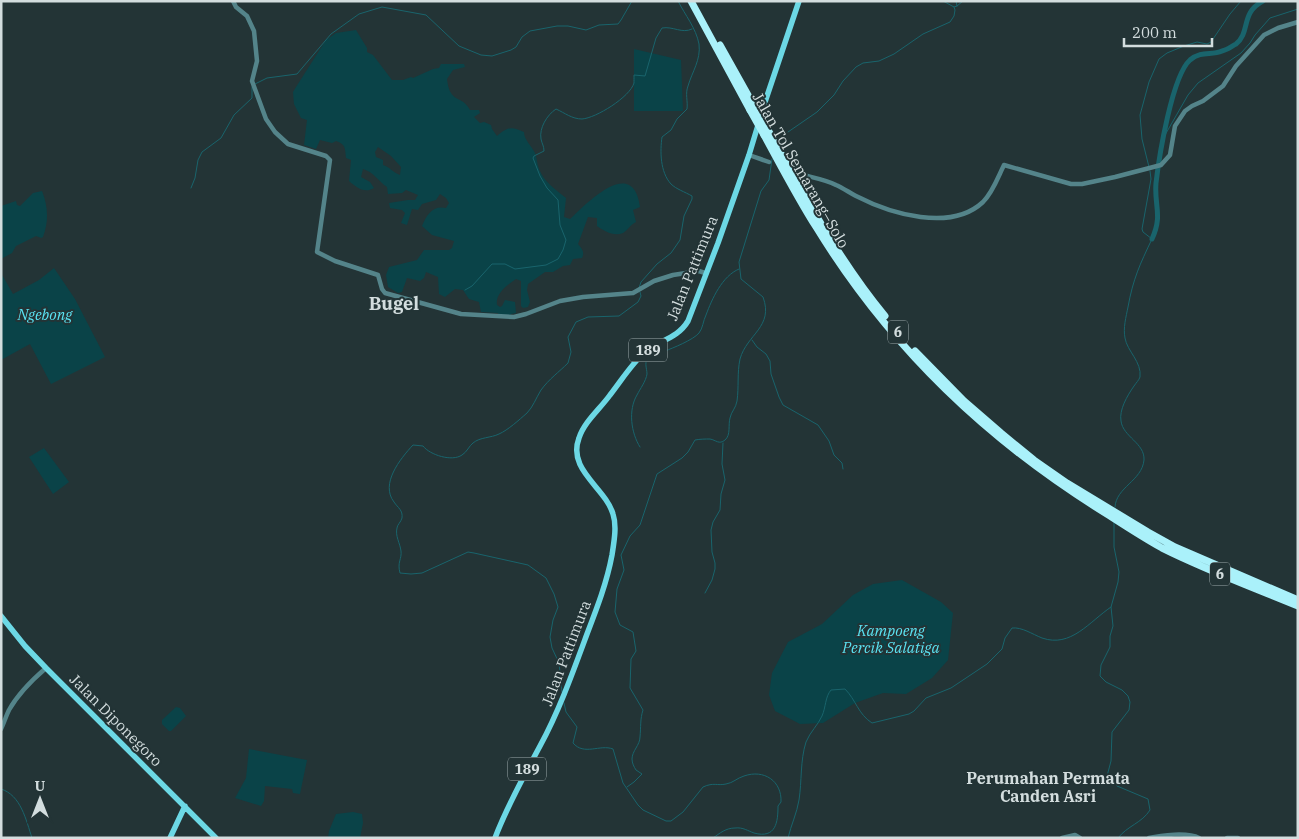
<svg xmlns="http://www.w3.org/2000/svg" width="1299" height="839" viewBox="0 0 1299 839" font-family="'IBM Plex Serif',serif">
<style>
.green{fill:#0a4348;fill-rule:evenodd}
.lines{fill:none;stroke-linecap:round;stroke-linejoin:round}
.stream{stroke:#19646c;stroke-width:1}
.river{stroke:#19646c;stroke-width:5}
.tertiary{stroke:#54848a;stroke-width:4.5}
.primary{stroke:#6cd8e5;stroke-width:5.5}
.motorway{stroke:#aaf1fa;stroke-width:7}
.motorway-bridge{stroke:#aaf1fa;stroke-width:7}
.labels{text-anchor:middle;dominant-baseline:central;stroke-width:4;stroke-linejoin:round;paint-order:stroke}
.shield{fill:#233436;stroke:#9eaaac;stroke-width:1}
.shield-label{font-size:14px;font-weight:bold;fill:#d3ddde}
.street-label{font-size:15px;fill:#d3ddde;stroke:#233436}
.park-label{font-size:15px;font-style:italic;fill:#5ae3f2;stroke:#233436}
.neighbourhood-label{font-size:16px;font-weight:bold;fill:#d3ddde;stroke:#233436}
.quarter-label{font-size:18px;font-weight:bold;fill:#d3ddde;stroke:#233436}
</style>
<rect width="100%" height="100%" fill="#233436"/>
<!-- green -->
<path class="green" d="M356,30l11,18v4l6,3 19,25h11l8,-3 2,1 20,-9 6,-1 2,-4h23l1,3 -12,3 -6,9c3,26 15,15 23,31h9l1,3 -6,4 6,6 4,-1 7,3 1,4 5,7c11,-9 14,-10 27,-4 0,8 8,14 11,21 2,5 2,11 4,16 5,13 16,20 27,29l-2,19 6,2c17,-16 63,-64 70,-12l-7,3 3,12c-6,3 -8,8 -13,11 -9,4 -19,-2 -26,-7v-8l-9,-1 -10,27c4,5 7,8 4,14l-9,1 -3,6 -7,1 -10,6h-8l-17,12 -1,6 3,12 -2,5 -5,1 -2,-2v-25l-5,-2c-9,6 -21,15 -19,26l3,2 2,-1 3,-6 10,2 1,11 -5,1 -1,2h-11l-1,-3 -17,-1 -2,-10 -10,-3 -6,-9 -8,-1 -10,8 -6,-3 -1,-17 -12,-5 -2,6 -4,3 -13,-3 -5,14 -4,1 -10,-6 -2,-12 3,-8 28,-7 7,-10h25l3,-2 2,-7 -22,-6 -10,-9c5,-12 11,-21 24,-18l3,-5 -3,-5 -6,-4 -4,6 -14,4 -4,6 -6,-1 -5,16 -6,-2 4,-10 -3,-3 -12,-2 -1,-5 19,-3h7l3,-5 -12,-5 -4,3 -14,1 -1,-7c-9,-6 -13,-15 -24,-18l-2,8 9,5 4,6c-10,6 -18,-1 -25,-7l2,-21 -5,-2c-1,-9 0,-14 -10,-17l-4,2 -12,-3 -4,9 -12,-4 3,-25 -6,-2 -7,-14 -1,-12 3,-5 30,-47 10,-7zM378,147l13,9 10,11 -1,8c-8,-3 -10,-8 -17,-10v-5l-7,-3 -1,-5z
M634,49l47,11 2,51h-49z
M42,191c6,15 7,30 1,46l-2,1 -5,-2 -20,10 -4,7 -11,6v-53l15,-5 1,4 3,1 13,-13z
M54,268l21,31 30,58 -54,27 -21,-40 -29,16v-87l12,21 26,-14z
M44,448l25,34 -16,12 -24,-37z
M902,580l39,22 12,11 -5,47 -16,18 -26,16 -23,-1 -28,10 -32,20 -23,1 -25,-13 -6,-16 3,-22 16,-31 34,-18 31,-29 20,-11z
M176,707l4,1 6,8 -15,15h-2l-7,-7v-4z
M249,749l58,11 -7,34 -7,-1 -1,-4 -27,-3 -1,15 -3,5 -26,-8 11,-20z
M353,812l9,2 1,9 -3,15h-32l1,-7 7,-17z"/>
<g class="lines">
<!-- stream -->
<path class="stream" d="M943,1l11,6 3,-1 6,-5
M956,1l1,5
M255,84l12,-6 30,-4 34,-40 28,-20 23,-7 44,8 33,31 22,9 11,1 19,-6 5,-3 6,-10 8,-6 27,-5h11l18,4 13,-5 19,-1 3,-4 11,-19
M788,132l29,-20 17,-17 9,-14 13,-14 7,-4 16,-2 15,-7 29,-20 27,-12 4,-6 1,-6 -1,-3
M1165,135l23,-40 10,-12 43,-30 9,-10 5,-8 15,-17 28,-9
M1149,167l-7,-28 -2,-24 9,-33 10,-23 8,-6 17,-7 13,-4 10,2 4,-2 19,-28 11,-13
M191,188l4,-10 3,-18 4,-8 19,-14 13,-23 18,-17v-11
M639,288l2,-6 16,-18 14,-11 9,-13 4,-24 8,-17v-3c-7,-4 -16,-7 -21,-12 -11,-12 -11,-33 -9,-47l9,-7 6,-11 10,-10c1,-8 -2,-15 1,-23 4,-14 13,-26 11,-42 -3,-16 -14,-29 -21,-43
M465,290l7,-4 20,-22h13l10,5 31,-4 12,-6 5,-9 3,-10 -6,-15 -2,-25 -11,-12 -7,-12 -7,-18 1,-2 10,-5c0,-5 -2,-7 -3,-12 -2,-11 6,-24 15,-30 9,4 16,10 26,10 14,-1 48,-22 52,-36 0,-2 0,-5 0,-8l11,1 11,-38 6,-10c11,-2 20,6 30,1
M752,340l5,7 9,7 4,7 1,13 8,23 4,8 35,20 11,16 5,14 8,8 1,6
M640,447c-9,-14 -12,-37 -3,-52 3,-6 9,-14 10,-21 0,-6 -4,-13 3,-17 4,-3 10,-4 15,-6 8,-3 28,-11 34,-18 4,-5 4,-12 7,-18 6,-16 16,-39 33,-46
M1115,507c1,-20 27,-26 29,-47 1,-17 -21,-23 -23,-39 -2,-11 6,-25 13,-35 2,-3 5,-6 6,-9 2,-15 -13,-26 -15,-39 -2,-10 1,-21 3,-31 5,-28 12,-43 24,-68l-9,-7 -1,-3 9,-50 -1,-8
M1114,521v26l5,25 -1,10 -7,25 2,19 -3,10v11l-9,18 -1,11 6,6 16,8 6,6 2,6 -1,8 -17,22 -1,29 -4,15 10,10 31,13 2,11c-8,13 -23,16 -32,28
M705,593l7,-13 3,-11v-6l-3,-11 -1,-22 2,-8 7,-12 1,-16 4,-14 -3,-16 1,-21
M562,692l-3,-29 -7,-15 -2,-11 3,-17 5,-13 -4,-13 -8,-16 -18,-13 -54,-12 -6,-1 -46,21 -11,1 -11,-1c-3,-11 2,-14 1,-22 -1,-8 -6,-15 -4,-23 0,-3 4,-6 5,-10 1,-8 -4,-10 -8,-16 -14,-18 6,-43 19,-57l10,1c7,9 29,16 39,9 5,-3 7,-9 11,-12 7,-6 18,-5 26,-9 9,-4 20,-14 28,-21 6,-6 9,-15 14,-23 8,-11 18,-18 27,-27l3,-11 -3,-15 8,-15 12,-5 31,-1 19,-14 3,-6 -1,-4
M564,703l2,9 11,15 -4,16c11,13 27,1 40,6l10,34 15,22 5,5 23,11h5l12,-9 20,-25c11,-5 14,-1 23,-3 7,-1 11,-6 18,-8 20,-7 38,5 37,26l-3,4c0,16 -2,33 -24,27 -6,-2 -11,-6 -19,-5 -9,0 -15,5 -22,10
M627,787l7,-5 8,-8 -6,-4c-2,-3 -4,-7 -4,-11 0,-8 8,-14 8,-22 1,-10 0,-18 3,-27l-13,-22 1,-29 5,-8 -3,-19 -13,-7 -5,-13 2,-23 7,-19 -3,-15 9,-19 10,-11 17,-51 25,-16 6,-6 7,-12c5,-1 11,-1 15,-1 6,1 9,6 15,1 6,-5 3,-15 5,-22 1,-6 6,-10 7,-17 2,-14 0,-28 3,-42 7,-25 34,-32 23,-62l-22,-18 -2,-17 22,-71 8,-11 3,-21
M1,789c20,6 25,31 31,49
M788,838c3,-13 9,-25 11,-38 3,-19 1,-39 7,-58 4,-10 12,-17 16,-26 4,-9 3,-19 9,-26l14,-1c11,11 13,25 27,34l37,-9 5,-3 12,-13 25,-10 36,-24 15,-15 3,-11 7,-10c10,-1 20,6 30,10 29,10 47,-16 69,-31"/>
<!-- river -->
<path class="river" d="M1152,239c11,-24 2,-33 4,-56 3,-26 16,-107 34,-123 12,-10 21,-4 32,-9 5,-1 10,-5 14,-7 15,-12 4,-31 27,-43"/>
<!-- tertiary -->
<path class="tertiary" d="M233,1l3,6 11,9 7,15 3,30 -5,20 14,38 9,13 13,12 38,12 4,4 -13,92 18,9 43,14 4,14 3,4 76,21 53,3 12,-3 34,-13 23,-4 50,-4 21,-12 19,-6 26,-4 6,2
M749,155l20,7
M796,173c13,4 28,6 40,12 7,3 14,8 20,11 35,18 95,36 127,6 10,-10 15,-25 21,-37l67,19h11l33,-7 46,-12 9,-10 5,-29 10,-15 7,-5 11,-5 20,-15 13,-20 28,-31 14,-7 20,-6
M1,729c3,-6 5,-13 8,-19 9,-16 23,-30 37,-42
M1062,838l13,-3 5,3
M1149,838c12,-3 39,-6 50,0
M1227,838h11"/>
<!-- primary -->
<path class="primary" d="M1,616l24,30 21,22 170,170
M170,838l15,-32
M495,838c12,-32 29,-62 45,-92 19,-35 33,-74 47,-112 10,-26 20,-52 25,-79 2,-13 5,-29 1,-41 -8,-27 -46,-44 -34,-76 5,-16 21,-29 31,-43 11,-14 22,-32 36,-44 14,-11 32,-13 42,-30l30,-78 31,-88 16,-53 34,-101"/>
<!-- motorway -->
<path class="motorway" d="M691,1l59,109
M720,45l33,59
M767,128c36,65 71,131 118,188
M764,135c17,31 33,62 52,92 75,122 173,215 294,289 17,11 34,22 52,32 44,22 90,39 136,58
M915,351l49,50 37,32 33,27 33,23 81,49 27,15 123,53"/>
<!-- motorway-bridge -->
<path class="motorway-bridge" d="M753,104l14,24
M750,110l14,25"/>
</g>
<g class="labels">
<!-- shield labels -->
<g class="shield">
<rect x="888" y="320.5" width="20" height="23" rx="4"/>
<rect x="629" y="338.5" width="38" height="23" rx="4"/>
<rect x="1210" y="562.5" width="20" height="23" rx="4"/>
<rect x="508" y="757.5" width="38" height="23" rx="4"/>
</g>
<g class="shield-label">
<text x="898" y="332">6</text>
<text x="648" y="350">189</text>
<text x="1220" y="574">6</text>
<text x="527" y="769">189</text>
</g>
<!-- street labels -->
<g class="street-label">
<text transform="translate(801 170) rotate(60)">Jalan Tol Semarang–Solo</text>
<text transform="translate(692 268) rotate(-68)">Jalan Pattimura</text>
<text transform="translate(566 653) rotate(-69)">Jalan Pattimura</text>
<text transform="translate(116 720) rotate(45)">Jalan Diponegoro</text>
</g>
<!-- park labels -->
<g class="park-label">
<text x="45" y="314">Ngebong</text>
<text x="891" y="630">Kampoeng<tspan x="891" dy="17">Percik Salatiga</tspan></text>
</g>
<!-- neighbourhood labels -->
<g class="neighbourhood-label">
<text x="1048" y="778">Perumahan Permata<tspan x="1048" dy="18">Canden Asri</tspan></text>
</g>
<!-- quarter labels -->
<g class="quarter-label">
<text x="394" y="303">Bugel</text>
</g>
</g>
<!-- border -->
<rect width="1299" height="839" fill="none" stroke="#d3ddde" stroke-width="5"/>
<!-- north arrow -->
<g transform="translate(40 799)" stroke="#233436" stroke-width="4" paint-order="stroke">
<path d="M0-4L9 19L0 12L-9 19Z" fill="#d3ddde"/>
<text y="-8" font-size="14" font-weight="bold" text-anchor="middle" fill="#d3ddde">U</text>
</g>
<!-- scale -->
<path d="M1124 38v8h88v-8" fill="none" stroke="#d3ddde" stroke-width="2.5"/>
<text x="1132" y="38" font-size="15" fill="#d3ddde" stroke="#233436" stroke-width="4" paint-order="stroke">200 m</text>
</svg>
